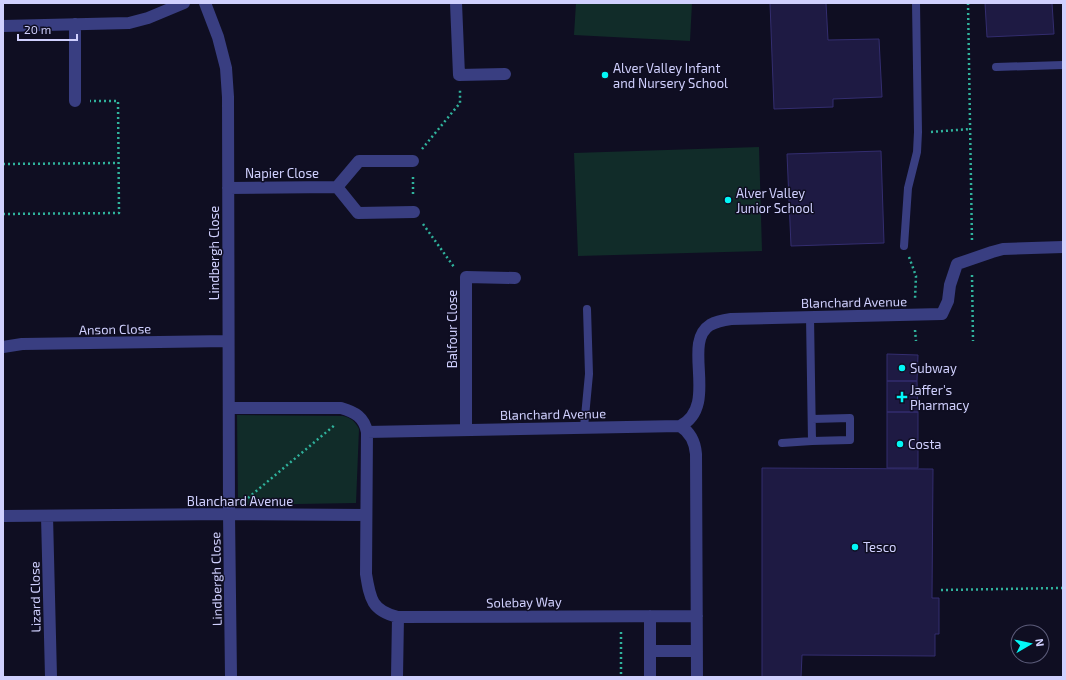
<svg xmlns="http://www.w3.org/2000/svg" width="1066" height="680" viewBox="0 0 1066 680" font-family="'Exo 2',sans-serif">
<style>
.green{fill:#112c29}
.building{fill:#1e1a43;stroke:#332d6f}
.lines{fill:none;stroke-linecap:round;stroke-linejoin:round}
.path{stroke:#30b39d;stroke-width:2.5;stroke-dasharray:2 3;stroke-linecap:butt}
.lane{stroke:#393e81;stroke-width:8}
.street{stroke:#393e81;stroke-width:12}
.poi-dot{fill:#03f7f6;stroke:#0f0e22;stroke-width:1.5}
.labels{text-anchor:middle;dominant-baseline:central;stroke-width:3;stroke-linejoin:round;paint-order:stroke}
.poi-label{font-size:13px;fill:#d0d0fe;stroke:#0f0e22;text-anchor:start}
.street-label{font-size:13px;fill:#d0d0fe;stroke:#0f0e22}
</style>
<rect width="100%" height="100%" fill="#0f0e22"/>
<!-- green -->
<path class="green" d="M576,3h116l-2,38 -116,-6z
M759,147l3,104 -184,5 -4,-103z
M237,415l106,1c8,2 12,5 16,13l-3,74 -118,2z"/>
<!-- building -->
<path class="building" d="M770,3h56l2,37 51,-1 3,58 -49,2v8l-59,2z
M985,3h67l2,31 -67,3z
M881,151l3,92 -93,3 -4,-92z
M887,354l31,1 -1,26h-30z
M887,381h30l1,31h-31z
M887,412h31v56h-31z
M762,468l171,1 -1,129h7v36h-4v22l-133,-1 -1,22h-39z"/>
<g class="lines">
<!-- path -->
<path class="path" d="M968,3l4,239
M931,132l39,-3
M422,149l38,-46v-13
M3,164l115,-1
M413,177v19
M3,214l116,-1 -1,-112h-28
M423,224l31,43
M909,257l7,19 -1,23
M972,275l1,66
M915,330l1,11
M248,498l88,-74
M941,590l122,-2
M621,632v45"/>
<!-- lane -->
<path class="lane" d="M996,67l67,-2
M904,246l4,-58 9,-36 1,-20 -2,-129
M812,419l38,-1v22l-38,1
M584,427l5,-53 -2,-65
M782,443l30,-2 -2,-124"/>
<!-- street -->
<path class="street" d="M205,3l13,34 8,31 2,29 1,417 2,163
M456,3l3,72 46,-1
M75,24v77
M3,26l126,-3 19,-5 36,-15
M413,161h-54l-22,26 21,26 56,-1
M228,188l109,-1
M3,347l19,-3 206,-3
M229,408h112c14,4 23,9 26,24l-1,142c4,25 6,37 32,43l299,-1
M680,426c10,6 15,16 16,28l1,223
M466,430v-153l49,1
M367,432l313,-6c40,-20 1,-83 30,-101 7,-4 14,-5 21,-6l211,-5 6,-13 2,-16 7,-21 35,-12 11,-3 60,-2
M3,516l226,-2 137,1
M47,516l4,161
M650,651h47
M397,677l1,-60
M650,677v-61"/>
</g>
<!-- markers -->
<g class="poi-dot">
<circle cx="605" cy="75" r="4"/>
<circle cx="728" cy="200" r="4"/>
<circle cx="902" cy="368" r="4"/>
<path d="M900 391h4v4h4v4h-4v4h-4v-4h-4v-4h4z"/>
<circle cx="900" cy="444" r="4"/>
<circle cx="855" cy="547" r="4"/>
</g>
<g class="labels">
<!-- poi labels -->
<g class="poi-label">
<text x="613" y="68">Alver Valley Infant<tspan x="613" dy="15">and Nursery School</tspan></text>
<text x="736" y="193">Alver Valley<tspan x="736" dy="15">Junior School</tspan></text>
<text x="910" y="368">Subway</text>
<text x="910" y="390">Jaffer's<tspan x="910" dy="15">Pharmacy</tspan></text>
<text x="908" y="444">Costa</text>
<text x="863" y="547">Tesco</text>
</g>
<!-- street labels -->
<g class="street-label">
<text x="282" y="173">Napier Close</text>
<text transform="translate(214 253) rotate(-90)">Lindbergh Close</text>
<text transform="translate(854 302) rotate(-1)">Blanchard Avenue</text>
<text transform="translate(115 329) rotate(-1)">Anson Close</text>
<text transform="translate(452 329) rotate(-90)">Balfour Close</text>
<text transform="translate(553 414) rotate(-1)">Blanchard Avenue</text>
<text x="240" y="501">Blanchard Avenue</text>
<text transform="translate(216 579) rotate(-91)">Lindbergh Close</text>
<text transform="translate(35 597) rotate(-91)">Lizard Close</text>
<text transform="translate(524 602) rotate(-1)">Solebay Way</text>
</g>
</g>
<!-- border -->
<rect width="1066" height="680" fill="none" stroke="#d0d0fe" stroke-width="8"/>
<!-- north arrow -->
<g transform="translate(1030 644) rotate(81)"><circle r="19" fill="#0f0e22" stroke="#5c5c7a"/>
<path d="M0-3L7 15L0 10L-7 15Z" fill="#03f7f6"/>
<text y="-6" font-size="11" font-weight="bold" text-anchor="middle" fill="#d0d0fe">N</text>
</g>
<!-- scale -->
<path d="M18 34v6h59v-6" fill="none" stroke="#d0d0fe" stroke-width="2"/>
<text x="24" y="34" font-size="12" fill="#d0d0fe" stroke="#0f0e22" stroke-width="3" paint-order="stroke">20 m</text>
</svg>
